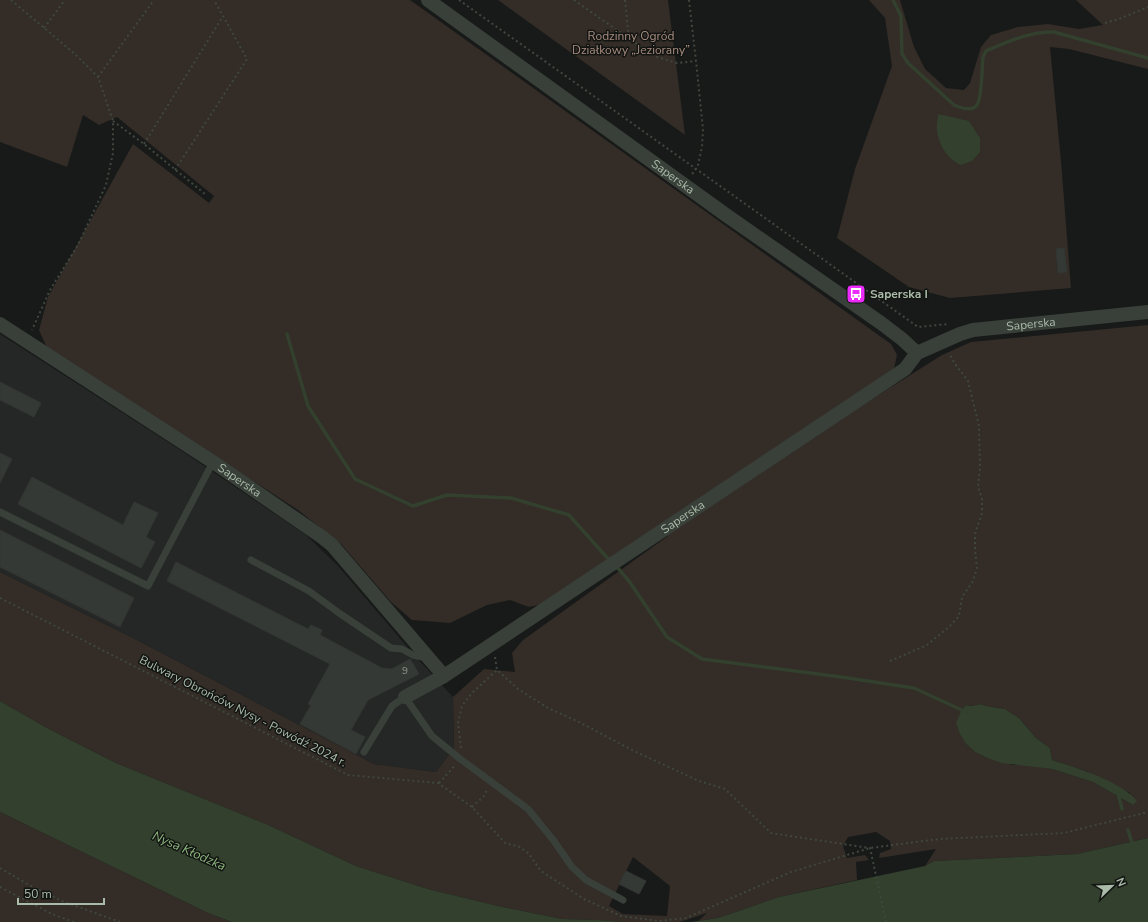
<svg xmlns="http://www.w3.org/2000/svg" width="1148" height="922" viewBox="0 0 1148 922" font-family="'Nunito Sans',sans-serif">
<style>
.built{fill:#242725}
.green{fill:#332c27;fill-rule:evenodd}
.water{fill:#32402d}
.lines{fill:none;stroke-linecap:round;stroke-linejoin:round}
.stream{stroke:#32402d;stroke-width:3.5}
.building{fill:#353936;stroke:#323633}
.path{stroke:#3f473e;stroke-width:2;stroke-dasharray:2 3;stroke-linecap:butt}
.service{stroke:#394039;stroke-width:7}
.minor{stroke:#394039;stroke-width:14}
.labels{text-anchor:middle;dominant-baseline:central;stroke-width:3;stroke-linejoin:round;paint-order:stroke}
.number-label{font-size:10px;fill:#8d9a8c}
.park-label{font-size:12px;fill:#a78c7f;stroke:#131513}
.street-label{font-size:12px;fill:#aabba9;stroke:#131513}
.poi-label{font-size:12px;font-weight:bold;fill:#aabba9;stroke:#131513;text-anchor:start}
.water-label{font-size:13px;font-style:italic;fill:#8eb87e;stroke:#131513}
</style>
<rect width="100%" height="100%" fill="#181a19"/>
<!-- built -->
<path class="built" d="M0,334l185,119 121,82 32,31 77,90 38,41 1,51 -18,24 -62,-8 -243,-127 -131,-65z"/>
<!-- green -->
<path class="green" d="M0,0h410l481,344 6,11 -3,14 -33,37 81,-51 29,-13 177,-17v513l-71,16 -143,7 -9,5 11,-17 -57,9 1,-5 11,-4 -1,-8 -14,-9 -28,5 -5,9 4,12 18,-3 4,5 -13,2 1,18 -78,17 -61,21 -20,3 9,-8 -27,9h-62l-20,-2 -36,-1 -64,-13 -70,-17 -72,-23 -90,-42 -150,-61 -69,-35 -47,-27v-129l131,65 243,127 62,8 18,-24 -1,-51 31,-28 31,3 -3,-19 11,-13 145,-104 -7,-10 -114,77 -18,4 -19,-7 -23,5 -37,18 -38,-3 -21,-18 -49,-57 -44,-35 -251,-162 -8,-18 9,-33 85,-153 76,59 5,-7 -97,-79 -18,8 -16,-10 -16,52 -67,-25zM980,704l6,2 19,3 14,9 17,20 14,10 2,12 36,12 42,21 3,12 -40,-23 -41,-13 -23,-4h-16l-28,-8 -10,-5 -9,-8 -6,-28 2,-7 4,-4 5,1zM633,857l37,29 -3,30 -44,-2 -14,-8z
M498,0h170l17,135z
M869,0h31l14,47 11,22 21,19 18,2 6,-7 11,-36 10,-12 27,-8 30,-3 31,5 24,-4 -27,-25h72v69l-79,-20 -19,-2 11,114 10,127 -121,10 -41,-11 -72,-49 18,-69 37,-103 -7,-48z
M0,812l208,101 24,9h-232z"/>
<!-- water -->
<path class="water" d="M938,114l31,7 11,17v14l-8,9 -11,4c-13,-5 -23,-21 -24,-35 -1,-5 1,-11 1,-16z
M0,701l47,27 69,35 150,61 90,42 72,23 70,17 64,13 36,1 23,2h-389l-24,-9 -208,-101z
M980,704l6,2 19,3 14,9 17,20 14,10 2,12c25,8 69,21 85,41l-4,4 -40,-23 -41,-13 -51,-6 -16,-6 -10,-5 -9,-8 -6,-10 -4,-11 6,-14 4,-4 5,1z
M1148,838v84h-457l27,-4 61,-21 146,-31 9,-5 143,-7z"/>
<g class="lines">
<!-- stream -->
<path class="stream" d="M893,0l8,16 1,38 6,9 46,42c7,3 18,7 23,0 5,-7 5,-38 6,-48l3,-6c21,-9 45,-20 68,-19l94,26
M287,334l21,72 47,73 58,27 34,-11 64,3 58,17 42,47
M616,566l13,15 38,56 35,22 139,18 73,11 52,24
M1118,793l4,16
M1128,830l5,16"/>
</g>
<!-- building -->
<path class="building" d="M1064,248l3,24 -9,1 -2,-24z
M0,382l41,21 -7,14 -34,-17z
M0,453l12,6 -12,24z
M32,477l91,48 11,-23 24,11 -12,24 9,5 -14,26 -123,-64z
M0,530l134,68 -14,29 -120,-60z
M176,562l132,67 3,-4 11,5 -2,5 62,33 10,1 18,-10 9,15 -51,26 -17,30 14,7 -9,17 -56,-30 11,-19 -3,-1 22,-40 -163,-83z
M626,871l20,10 -7,13 -20,-10z"/>
<g class="lines">
<!-- path -->
<path class="path" d="M11,0l64,54 23,23 15,44v32l-7,32 -28,60 -28,45 -18,40
M459,0l459,327 30,-3
M574,0l80,56 23,7 19,-2
M625,0l4,39
M689,0l7,61 7,68 -1,18 -4,18 -7,11
M1105,23l14,-4 29,-12
M44,28l21,-28
M98,77l56,-77
M113,121l31,23 61,50
M144,144l79,-128
M175,170l72,-111 -33,-59
M0,598l348,177 90,8 34,24 33,36 15,4 9,7 12,17 43,28 37,17 38,5 27,-3 105,-46 79,-24 69,-9 125,-6 84,-21
M495,657l2,13 21,19 30,19 31,14 55,29 65,30 26,8 46,44 99,15 16,74
M890,661l37,-16 23,-19 9,-10 3,-19 11,-16 4,-13 -2,-19v-15l7,-21v-14l-4,-12 2,-19 -1,-42 -11,-45 -13,-17 -6,-11
M461,748l-3,-25 4,-17 10,-13 25,-23
M439,783l12,-13 4,-5
M472,807l12,-11 3,-6
M0,868l29,17 33,16 58,21
M0,887l52,27 22,8"/>
<!-- service -->
<path class="service" d="M0,512l148,74 65,-124
M251,560l58,31 30,22 52,35 11,1 11,6 14,3
M364,752l28,-46 13,-9 27,39 27,22 69,51 26,32 18,26 14,13 37,20"/>
<!-- minor -->
<g class="minor">
<path id="s1" d="M428,0l298,215 155,108 21,16 15,14"/>
<path id="s2" d="M0,324l213,138 109,75 10,8 112,131"/>
<path id="s3" d="M405,697l39,-21 461,-307 12,-16 43,-19 13,-4 175,-18"/>
</g>
</g>
<!-- icons -->
<defs>
<g id="bus-square" transform="scale(1)"><rect x="-9" y="-9" width="18" height="18" rx="4" fill="#ed2bff" stroke="#131513"/><path d="M-5-6H5V4H4V6H2V4H-2V6H-4V4H-5ZM-3.5-4V0h7V-4ZM-3.5 1.2v1.5H-2V1.2ZM2 1.2v1.5H3.5V1.2Z" fill="#fff"/></g>
</defs>
<g fill-rule="evenodd">
<use href="#bus-square" x="856" y="294"/>
</g>
<g class="labels">
<!-- number labels -->
<g class="number-label">
<text x="405" y="671">9</text>
</g>
<!-- park labels -->
<g class="park-label">
<text x="631" y="36">Rodzinny Ogród<tspan x="631" dy="14">Działkowy „Jeziorany”</tspan></text>
</g>
<!-- street labels -->
<g class="street-label">
<text stroke="none"><textPath href="#s1" startOffset="302">Saperska</textPath></text>
<text stroke="none"><textPath href="#s3" startOffset="737">Saperska</textPath></text>
<text stroke="none"><textPath href="#s2" startOffset="286">Saperska</textPath></text>
<text stroke="none"><textPath href="#s3" startOffset="331">Saperska</textPath></text>
<text transform="translate(243 711) rotate(27)">Bulwary Obrońców Nysy - Powódź 2024 r.</text>
</g>
<!-- poi labels -->
<g class="poi-label">
<text x="870" y="294">Saperska I</text>
</g>
<!-- water labels -->
<g class="water-label">
<text transform="translate(189 851) rotate(24)">Nysa Kłodzka</text>
</g>
</g>
<!-- north arrow -->
<g transform="translate(1112 886) rotate(67)" stroke="#131513" stroke-width="3" paint-order="stroke">
<path d="M0-3L7 15L0 10L-7 15Z" fill="#aabba9"/>
<text y="-6" font-size="11" font-weight="bold" text-anchor="middle" fill="#aabba9">N</text>
</g>
<!-- scale -->
<path d="M18 898v6h86v-6" fill="none" stroke="#aabba9" stroke-width="2"/>
<text x="24" y="898" font-size="12" fill="#aabba9" stroke="#131513" stroke-width="3" paint-order="stroke">50 m</text>
</svg>
